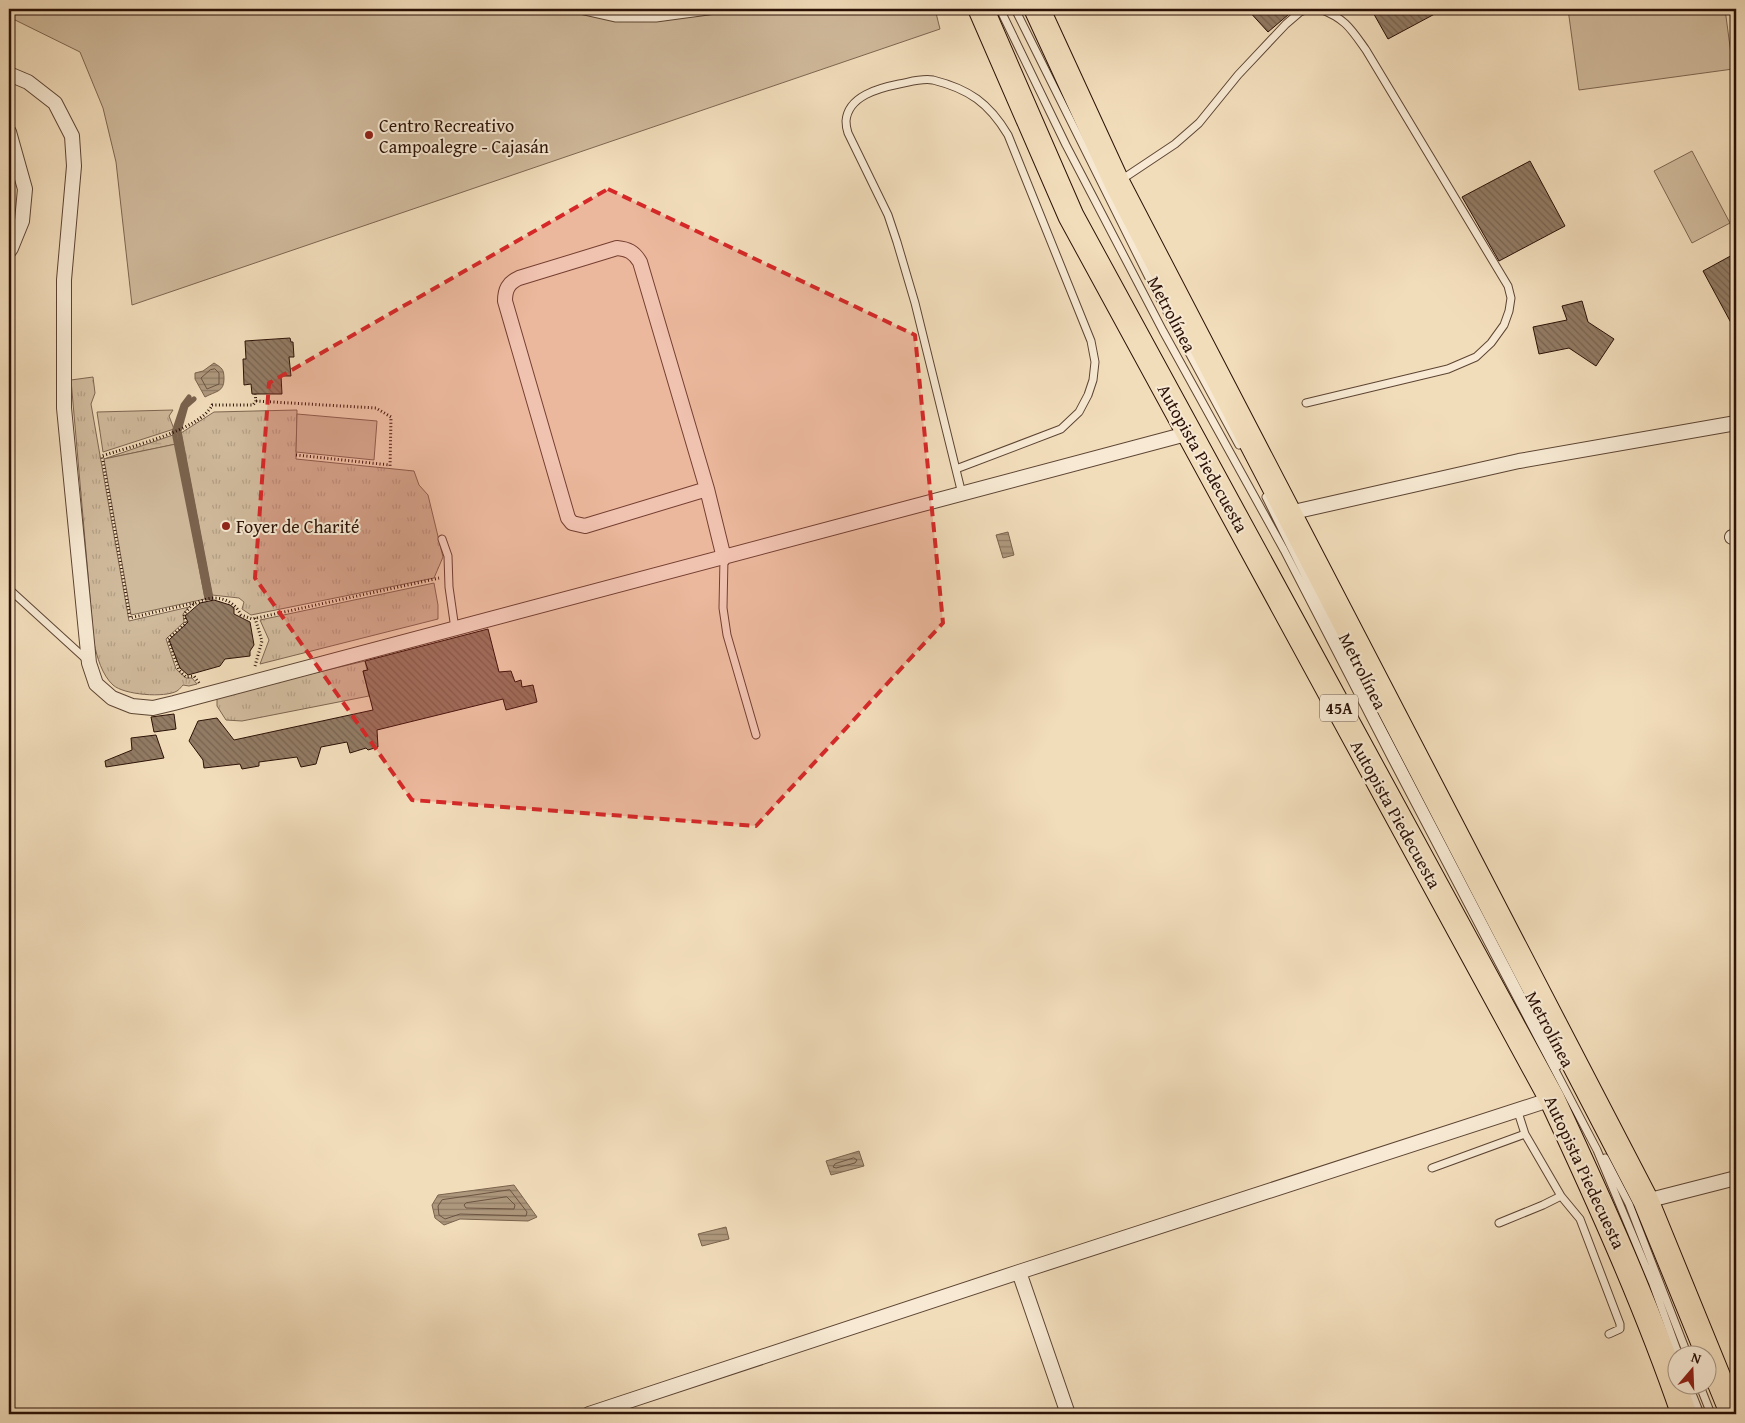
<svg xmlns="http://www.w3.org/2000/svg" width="1745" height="1423" viewBox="0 0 1745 1423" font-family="'Gentium Book Plus',serif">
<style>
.grass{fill:url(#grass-tufts);stroke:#7e6651}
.wetland{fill:url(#wetland-marsh);stroke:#7e6651}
.garden{fill:#d0ba9c;stroke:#7e6651}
.water{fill:url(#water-rules);stroke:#7a624d}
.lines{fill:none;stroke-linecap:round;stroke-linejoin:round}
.shore{stroke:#6c5442;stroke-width:1}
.stream{stroke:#7a624d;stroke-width:5}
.building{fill:url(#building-back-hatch);stroke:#2b1106}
.lane-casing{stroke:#5d4433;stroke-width:9}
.street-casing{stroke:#5d4433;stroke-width:16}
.highway-casing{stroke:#2b1106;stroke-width:27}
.path{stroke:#2b1106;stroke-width:3;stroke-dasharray:1 2.5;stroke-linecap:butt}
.lane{stroke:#f7e9d3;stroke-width:7}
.street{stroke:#f7e9d3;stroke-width:14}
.highway{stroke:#f2ddbb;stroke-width:25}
.marked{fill:#d62828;fill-opacity:0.2;stroke:#d62828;stroke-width:4;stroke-dasharray:10 6;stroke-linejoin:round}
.poi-dot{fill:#8f2418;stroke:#f7e9d3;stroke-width:2}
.labels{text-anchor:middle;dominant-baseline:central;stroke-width:4;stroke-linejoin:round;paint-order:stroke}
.shield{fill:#f7e9d3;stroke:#685244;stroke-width:1}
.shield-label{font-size:16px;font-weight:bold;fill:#2b1106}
.poi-label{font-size:18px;fill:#2b1106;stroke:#f7e9d3;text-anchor:start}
.street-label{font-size:18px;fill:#2b1106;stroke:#f7e9d3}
</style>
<defs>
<pattern id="grass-tufts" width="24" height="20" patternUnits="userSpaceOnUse" patternTransform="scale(1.25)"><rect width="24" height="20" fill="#d0ba9c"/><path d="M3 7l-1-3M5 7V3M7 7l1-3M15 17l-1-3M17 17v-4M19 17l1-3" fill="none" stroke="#b39f85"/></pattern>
<pattern id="wetland-marsh" width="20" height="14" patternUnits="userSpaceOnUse" patternTransform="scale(1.25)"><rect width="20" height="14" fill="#d0ba9c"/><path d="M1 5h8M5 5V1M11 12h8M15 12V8" fill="none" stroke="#b39f85"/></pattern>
<pattern id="water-rules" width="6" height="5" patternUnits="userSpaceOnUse" patternTransform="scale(1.25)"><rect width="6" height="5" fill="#ae987d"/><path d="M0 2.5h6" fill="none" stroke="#8e7b64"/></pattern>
<pattern id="building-back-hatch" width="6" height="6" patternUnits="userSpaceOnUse" patternTransform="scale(1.25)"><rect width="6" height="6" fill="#927b64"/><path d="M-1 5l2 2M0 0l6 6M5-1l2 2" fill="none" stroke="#776350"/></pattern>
</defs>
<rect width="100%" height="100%" fill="#f2ddbb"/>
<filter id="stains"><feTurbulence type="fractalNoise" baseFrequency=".004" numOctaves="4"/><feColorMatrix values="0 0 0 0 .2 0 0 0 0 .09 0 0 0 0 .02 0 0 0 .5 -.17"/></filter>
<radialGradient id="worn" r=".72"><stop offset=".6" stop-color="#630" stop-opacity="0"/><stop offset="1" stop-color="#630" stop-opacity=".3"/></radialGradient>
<!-- grass -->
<path class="grass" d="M93,377l2,16 -4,11 38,217 60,-14 -6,7 1,8 -18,17 10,30 10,9h6l5,6 -8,2 -6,-1c-2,2 -3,4 -6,6 -12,7 -53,4 -64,-6 -11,-10 -16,-28 -19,-42l-23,-263z
M173,410l-4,6 5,13 -71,23 -6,-40z
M297,410l-1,49 118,12 5,14 9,10 15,62 -9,21 -183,37 -9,-6 2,-7 -5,-4 -27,-3 -31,-162 33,-21z
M434,583l4,22v14l-178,45 9,-24 -9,-20z
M365,661l2,9 -4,1 6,25 -127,25 -16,-1 -9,-14v-10z"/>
<!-- wetland -->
<path class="wetland" d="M173,435l3,9 -72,15z"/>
<!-- garden -->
<path class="garden" d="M9,9h926l5,20 -808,276 -16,-143 -13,-54 -23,-56 -71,-35z
M1568,9h157l8,60 -154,21z
M1692,151l38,72 -38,20 -38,-72z
M297,414l80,7 -3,39 -78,-8z
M176,444l29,155 -74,16 -27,-156z"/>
<!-- water -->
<path class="water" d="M214,363c8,5 10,6 10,16 0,13 -8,12 -19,18l-10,-18v-6l8,-2z
M1008,532l6,23 -11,3 -7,-23z
M859,1151l5,15 -33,9 -5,-14z
M514,1185l23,32 -9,4 -68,-2 -16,6 -9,-7 -3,-13 6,-10z
M726,1227l3,12 -27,7 -4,-12z"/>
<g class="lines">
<!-- shore -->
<path class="shore" d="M215,369l4,4v11l-12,5 -6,-11 9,-8z
M854,1158l3,2 -2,3 -19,5 -3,-1 2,-3z
M510,1190l17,22 -1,4 -66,-2 -15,5 -6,-4 -1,-9 4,-6z
M507,1197l8,8 -1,4 -48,-1 -2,-3 2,-2z"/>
<!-- stream -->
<path class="stream" d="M189,397l-6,8 -9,27 33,166
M194,399l-8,7 -7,25 32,167"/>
</g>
<!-- building -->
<path class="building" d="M1247,9h48l-27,23z
M1371,9h73l-56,30z
M1530,161l35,65 -66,35 -37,-64z
M1736,253v79l-33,-61z
M1582,301l6,21 26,17 -18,27 -27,-18 -30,6 -6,-27 34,-7 -5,-14z
M290,338l1,4h2l1,15h-5l2,19h-10l1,18h-30l-1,-10 -7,1 -1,-26h3l-1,-18z
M214,600l16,5 4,3v6l16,8 4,23 -4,6v5l-25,3 -5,7 -32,9 -8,-7 -11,-28 19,-18 -3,-6 15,-13z
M488,629l11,43 12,-1 4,11 6,-2 1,7 11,-2 4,17 -31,8 -3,-11 -126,31 1,17 -10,3 -2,-2 -16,5 -3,-11 -26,5 -5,17 -15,3 -4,-10 -38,5v4l-17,3 -2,-5 -36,4 -1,-8 -14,-19 9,-20 19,-3 17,22 139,-30 -10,-39 5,-1 -3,-9z
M174,714l2,15 -22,3 -3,-15z
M156,735l8,23 -58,9 -1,-6 27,-11 -1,-12z"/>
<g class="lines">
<!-- lane casing -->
<g class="lane-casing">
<path id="lane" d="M576,9l40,9h40l67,-9
M1000,9l66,136 97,186 121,219 111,215 202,385 56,134 26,72
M1015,9l137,275 87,161
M1121,180l54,-36 24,-21 39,-48 48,-51 14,-12 7,-3
M1306,403l142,-34 28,-12 15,-14 13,-18 5,-14 2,-13 -3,-12 -142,-236c-15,-21 -20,-31 -46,-41
M956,469l105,-40 18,-17 9,-17 5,-15 2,-18 -4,-21 -83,-206c-19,-32 -39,-46 -75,-55 -12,-2 -23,2 -34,4 -20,4 -51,12 -53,37 0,4 1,9 2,12l40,82 9,27 18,61 47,191
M1266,497l105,211 187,358
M442,539l6,17 1,31 6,42
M724,558l-1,50 4,27 29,100
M9,589l79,72
M1605,1158l24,46 59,152
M1432,1168l93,-34
M1561,1196l19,23 40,105v5l-11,5
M1499,1223l44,-18 18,-9 -36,-62 -8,-25
M1689,1386l11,28
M1700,1386l11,28"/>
</g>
<!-- street casing -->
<g class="street-casing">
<path id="street" d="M9,74l19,8 27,21 17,33 2,30 -10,114v128l25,255 7,21 16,14 20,8 21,2 21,-5 1016,-270
M9,132l16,57 -3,32 -11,27 -2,3
M707,489l-122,37 -13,-3 -4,-5 -63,-217c0,-11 3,-18 14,-23l98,-30c11,1 17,4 23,14l67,227 17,69
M1289,513l230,-52 217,-38
M1732,537l4,-1
M1646,1201l90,-23
M1019,1272l49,142
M589,1414l430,-142 533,-173"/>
</g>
<!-- highway casing -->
<g class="highway-casing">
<path id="highway" d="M981,9l90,207 481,883c48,103 95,207 132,315
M1037,9l80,174 529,1018 87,213"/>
</g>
<!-- path -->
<path class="path" d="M256,401l120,7 15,9 -1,51
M296,455l94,10
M194,603l-64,15 -28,-162c26,-9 99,-26 110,-51h41l3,-4 -1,-7
M255,666l7,-25 -7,-23
M199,683l-5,-7 -8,1 -7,-7 -11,-31 18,-16 -2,-9c4,-4 7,-9 12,-11 17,-9 36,-6 45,12l11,4 187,-41"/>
<!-- lane -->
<use href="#lane" class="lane"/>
<!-- street -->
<use href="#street" class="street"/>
<!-- highway -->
<use href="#highway" class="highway"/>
</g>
<!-- marked area -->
<path class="marked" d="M608,189l307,146 28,288 -187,203 -344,-26 -157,-222 14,-195z"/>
<!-- markers -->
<g class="poi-dot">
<circle cx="369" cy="135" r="5"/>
<circle cx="226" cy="526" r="5"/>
</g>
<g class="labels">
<!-- shield labels -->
<rect class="shield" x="1320" y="694.5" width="38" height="27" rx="4"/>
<g class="shield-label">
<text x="1339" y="708">45A</text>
</g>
<!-- poi labels -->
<g class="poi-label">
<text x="379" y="125">Centro Recreativo<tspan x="379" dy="21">Campoalegre - Cajasán</tspan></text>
<text x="236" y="526">Foyer de Charité</text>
</g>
<!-- street labels -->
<g class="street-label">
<text transform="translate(1172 314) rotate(62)">Metrolínea</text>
<text transform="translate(1203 458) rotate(61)">Autopista Piedecuesta</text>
<text transform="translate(1363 671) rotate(63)">Metrolínea</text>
<text transform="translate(1396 814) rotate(61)">Autopista Piedecuesta</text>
<text transform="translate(1550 1029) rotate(62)">Metrolínea</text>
<text transform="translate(1585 1172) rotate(65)">Autopista Piedecuesta</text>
</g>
</g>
<!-- margin -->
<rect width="1745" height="1423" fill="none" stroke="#f2ddbb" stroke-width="30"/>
<rect x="10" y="10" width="1725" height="1403" fill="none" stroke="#2b1106" stroke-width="2.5"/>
<rect x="15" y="15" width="1715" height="1393" fill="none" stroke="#2b1106"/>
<!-- north arrow -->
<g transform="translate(1692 1370) rotate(19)"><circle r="24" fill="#f7e9d3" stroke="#a59381"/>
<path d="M0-4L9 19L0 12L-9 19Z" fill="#8f2418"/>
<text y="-8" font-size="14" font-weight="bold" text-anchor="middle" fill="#2b1106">N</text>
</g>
<rect width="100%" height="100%" filter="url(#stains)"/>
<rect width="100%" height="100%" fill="url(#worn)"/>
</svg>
